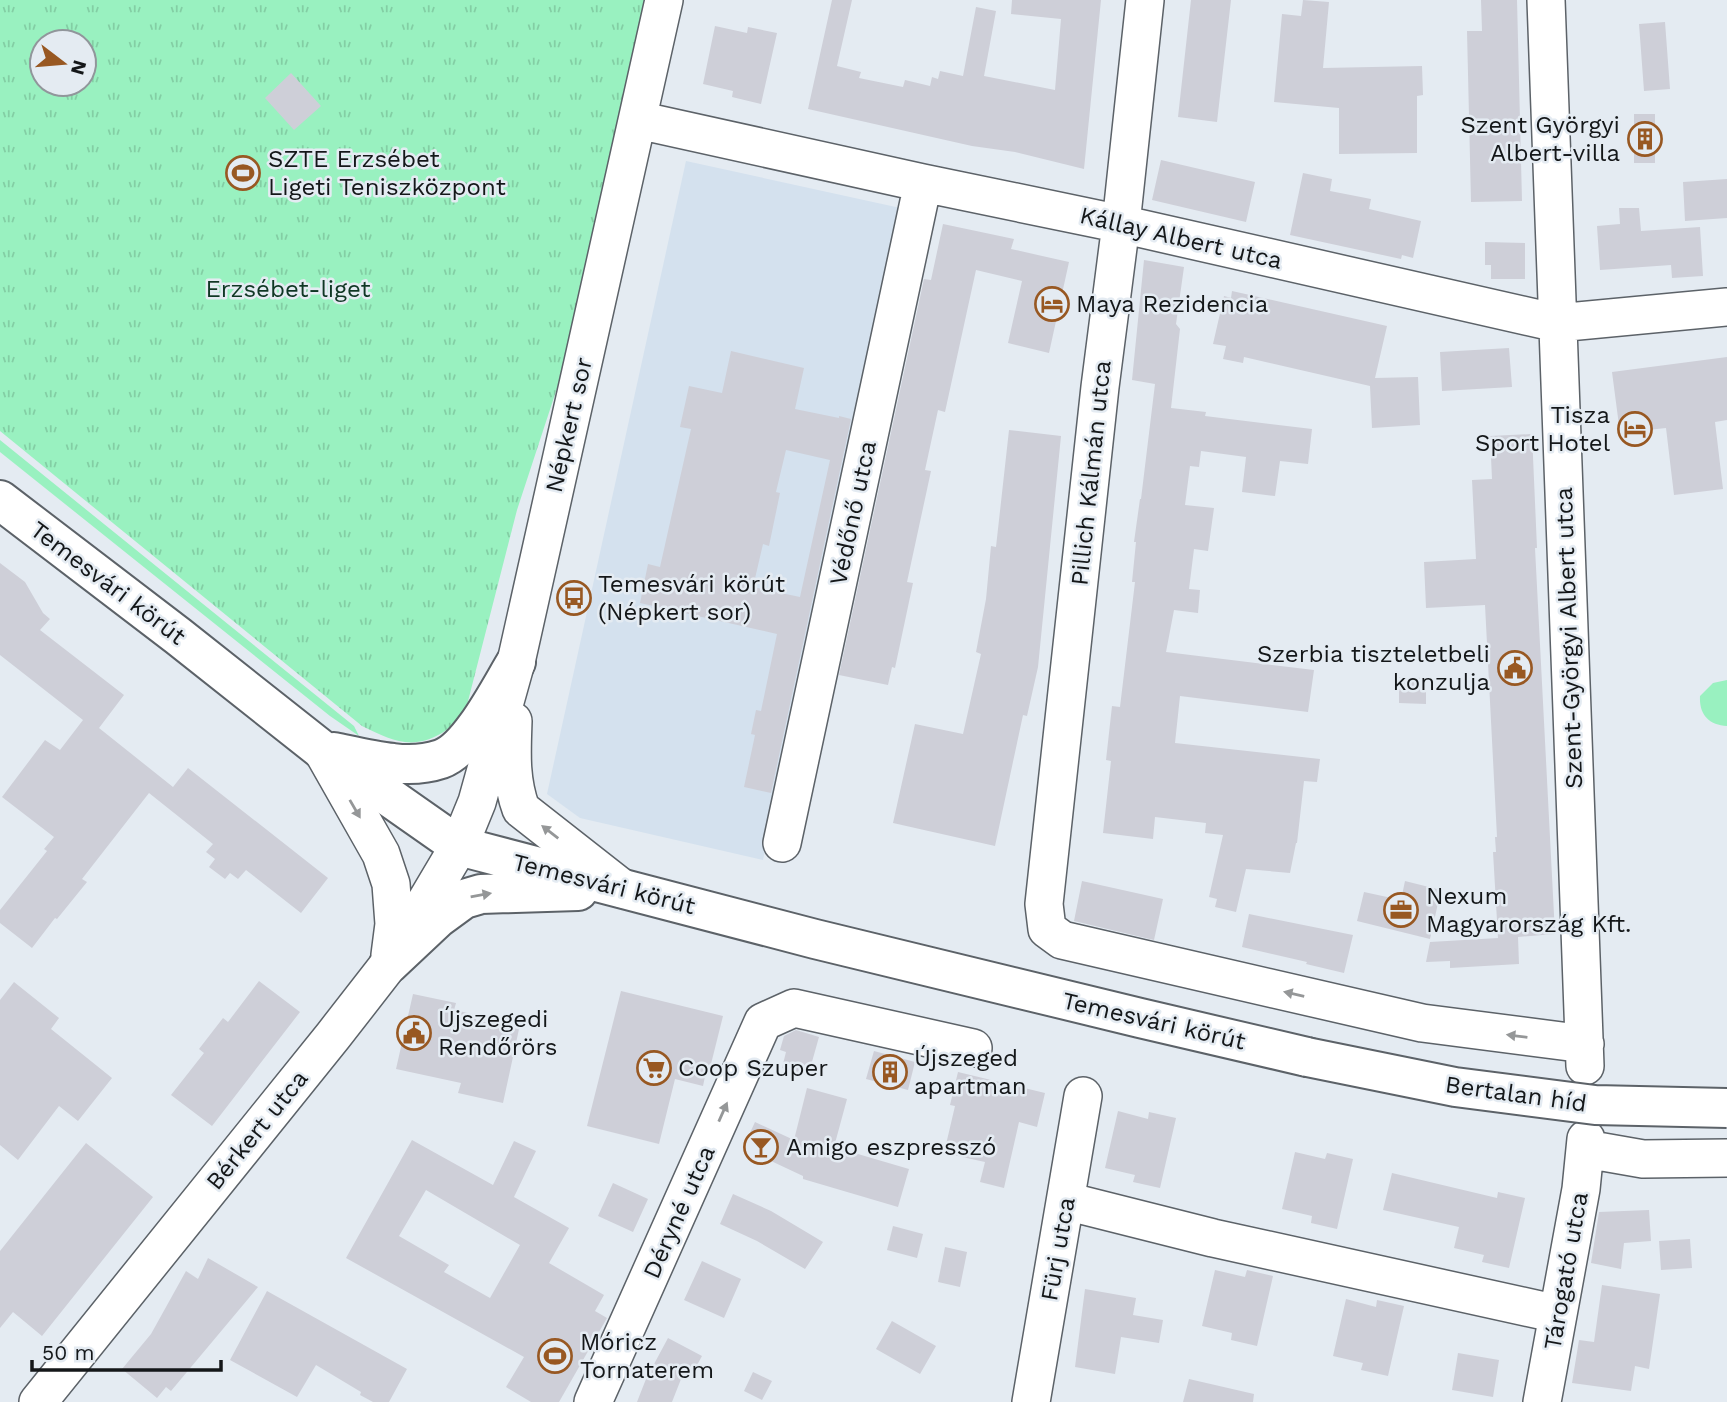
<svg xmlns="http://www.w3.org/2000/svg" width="1727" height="1402" viewBox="0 0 1727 1402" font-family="'Work Sans',sans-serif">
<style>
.built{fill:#d4e1ee}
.green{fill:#99f1c0}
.park{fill:url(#park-tufts);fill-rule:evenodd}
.building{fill:#cecfd8;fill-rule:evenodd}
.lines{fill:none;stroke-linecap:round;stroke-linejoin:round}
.minor-casing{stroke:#5c6268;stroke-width:40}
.major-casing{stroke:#5c6268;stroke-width:42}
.minor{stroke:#fff;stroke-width:37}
.major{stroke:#fff;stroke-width:38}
.major-bridge-casing{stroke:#5c6268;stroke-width:42;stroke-linecap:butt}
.major-bridge{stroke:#fff;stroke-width:38}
.oneway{fill:#959798}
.labels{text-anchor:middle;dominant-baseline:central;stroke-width:5;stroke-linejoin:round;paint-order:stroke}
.poi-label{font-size:24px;fill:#141719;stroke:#e4ebf2;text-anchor:start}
.street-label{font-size:24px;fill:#141719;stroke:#e4ebf2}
.park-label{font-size:24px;fill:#0f3724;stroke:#e4ebf2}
</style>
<defs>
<pattern id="park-tufts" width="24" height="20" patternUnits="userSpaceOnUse" patternTransform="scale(1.75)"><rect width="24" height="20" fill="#99f1c0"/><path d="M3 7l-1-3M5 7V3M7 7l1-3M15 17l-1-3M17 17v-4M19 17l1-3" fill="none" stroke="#83cea4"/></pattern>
</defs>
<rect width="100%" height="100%" fill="#e4ebf2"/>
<!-- built -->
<path class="built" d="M686,161l219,48 -142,651 -183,-42 -33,-24z"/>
<!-- green -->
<path class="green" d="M0,440l354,286 5,10 -29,-20 -330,-264z
M1727,680v46c-18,-1 -28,-11 -27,-30l13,-13z"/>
<!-- park -->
<path class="park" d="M0,0h653l-70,309 -66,201 -51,199c-7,7 -15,19 -24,24 -31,18 -51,7 -80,-7l-362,-295zM42,42h42v42h-42z"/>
<!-- building -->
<path class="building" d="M832,0h20l-15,66 24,6 -2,6 44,9 2,-7 25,6 2,-9 6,2 2,-8 23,5 13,-69 20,4 -12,65 71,14 6,-71 -50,-5 1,-14h89l-17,169 -69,-17 -43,-6 -164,-37z
M1191,0h40l-14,122 -39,-5z
M1303,0l26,2 -6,66 99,-2 1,29 -6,1v57l-78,1v-46l-65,-6 8,-88 19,2z
M1481,0h36l5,201 -51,1 -4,-171h15z
M1665,22l5,67 -26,2 -5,-67z
M715,26l32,7 1,-6 29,6 -16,71 -29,-7 1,-6 -30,-7z
M291,73l30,33 -27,24 -29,-32z
M1634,114h21v49h-21z
M1161,160l94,22 -9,40 -94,-22z
M1303,173l29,6 -2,12 41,8 -2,10 52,12 -8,37 -11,-3 -1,4 -111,-24z
M1727,179v39l-42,3 -2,-39z
M1619,208h20l2,23 59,-4 3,49 -31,2 -1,-13 -71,5 -3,-44 23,-2z
M943,224l71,15 -3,10 58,13 -20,91 -41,-10 14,-62 -46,-11 -31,142 -7,-2 -13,60 6,1 -24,111 6,1 -18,85 -3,-1 -4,18 -49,-10 85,-396 7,1z
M1485,242l40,1v36h-34v-14h-6z
M1144,260l40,7 -8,57 4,5 -9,79 35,4 -1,4 107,13 -4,35 -28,-3 -5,35 -33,-4 4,-35 -45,-6 -2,16 -9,-1 -5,39 29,3 -6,43 -14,-2 -5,40 11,1 -2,23 -24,-3 -8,42 148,18 -6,42 -128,-16 -5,47 145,16 -3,23 -13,-1 -7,62h-1l-6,30 -44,-4 -10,43 -21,-5 2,-8 -8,-2 14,-62 -18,-2 1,-10 -51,-6 -2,22 -50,-6 8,-72 -5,-1 6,-54 8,1 15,-125h-3l4,-40h-2l6,-43h1l14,-115 -23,-4z
M1232,291l155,35 -12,52 43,-1 2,48 -48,3 -2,-42 -126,-29 -1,6 -20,-4 3,-13 -13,-2 11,-48 7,2z
M1509,348l3,39 -70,4 -2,-39z
M731,351l73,17 -9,41 44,9v-2l12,3 -80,374 -27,-6 11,-52 -4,-1 5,-24 5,1 16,-77 -137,-31 8,-39 12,3 31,-138 -11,-2 9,-41 33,7zM786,450l44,10 -30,137 -47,-10 10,-43 6,2 11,-53 -4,-1z
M1727,357v63l-12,2 8,67 -49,6 -8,-67 -46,5 -8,-61z
M1009,430l52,6 -23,231 -11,49 -4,-1 -28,131 -102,-23 22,-99 48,10 18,-80 -5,-2 10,-53 5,-53 5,1z
M1532,434l5,114h-2l20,386 -37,3 1,27 -69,4v-7l-24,1 4,-20 68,-4 -5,-86h3l-1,-15h2l-12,-232 -59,3 -2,-46 52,-3 -4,-79 20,-1 -2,-43z
M0,563l25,19 18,31 7,6 -10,11 84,65 -25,33 74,59 15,-19 140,110 -27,35 -55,-43 -8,9 -8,-6 -5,6 -16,-12 6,-8 -9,-7 7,-8 -64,-51 -67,86 5,3 -30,37 -2,-1 -23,30 -32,-25v-13l47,-59 -3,-2 10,-12 -52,-40 43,-57 15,10 23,-30 -83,-65z
M1399,677l27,1v26l-27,-1z
M1082,881l81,18 -9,41 -80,-19z
M1405,881l36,9 -11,49 -73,-18 7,-29 37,8z
M1249,914l104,21 -9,38 -38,-9 1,-2 -65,-15z
M259,981l41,31 -88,114 -41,-31 33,-42 -5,-4 24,-31 5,4z
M14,982l45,36 -8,11 61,49 -34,43 -19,-15 -41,54 -18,-15v-145z
M621,991l102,25 -13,52 -3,-1 -4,19 -28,-7 -16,65 -72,-18z
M413,994l43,9 -2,7 23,5 -1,5 43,9 -16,74 -45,-10 3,-10 -65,-14z
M796,1030l23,7 -11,39 -26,-8 4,-16 -6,-2 4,-14z
M874,1051l41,11 -7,28 -42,-11z
M958,1072l87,21 -8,34 -18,-5 -15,66 -24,-6 5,-20 -41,-9 11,-47 -5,-1z
M807,1088l40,11 -13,48 75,22 -11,38 -95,-28v-3l-60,-28 12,-26 39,18z
M1118,1111l30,8 1,-7 27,6 -16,70 -27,-6 2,-7 -30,-7z
M412,1140l81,45 21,-44 22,10 -22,46 55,31 -20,35 55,32 -9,16 12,7 -48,84h-28l-25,-15 18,-30 -178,-99zM426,1190l94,55 -30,53 -46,-26 5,-7 -50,-29z
M86,1143l67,54 -111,139 -29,-24 -13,16v-77z
M1295,1152l30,7 2,-6 26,6 -16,70 -26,-6 1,-7 -30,-7z
M1392,1173l105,25 1,-6 27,6 -16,70 -27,-6 2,-7 -30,-7 5,-21 -76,-17z
M613,1183l35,16 -15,33 -35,-16z
M733,1194l38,17 52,31 -18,27 -48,-28 -37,-17z
M1649,1210l2,31 -27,2 -3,26 -30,-6 8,-51z
M893,1226l30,8 -6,24 -30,-8z
M1690,1239l2,29 -31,2 -2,-29z
M945,1247l22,5 -7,35 -22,-5z
M208,1258l50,29 -87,104 -5,-4 -9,11 -35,-29 29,-35 35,-63 12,8z
M702,1261l39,18 -17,39 -40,-18z
M1215,1270l30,7 2,-7 26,6 -16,70 -26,-6 1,-7 -30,-7z
M1602,1285l58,9 -11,75 -14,-3 -4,25 -59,-8 7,-43 15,2z
M1085,1289l51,9 -3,17 30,5 -4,23 -38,-6 -6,37 -40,-7z
M267,1291l140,78 -18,33h-16l-13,-7 1,-3 -45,-27 -19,32 -67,-37z
M1346,1299l30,8 1,-7 27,6 -16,70 -27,-6 2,-7 -30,-7z
M892,1321l44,25 -16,28 -44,-25z
M668,1338l34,18 -12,22 -7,-4 -11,28h-35l9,-23z
M1458,1353l41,7 -6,37 -41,-7z
M753,1372l19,9 -10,19 -18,-9z
M1189,1379l65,15 -1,8h-70z"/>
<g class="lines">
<!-- minor casing -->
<g class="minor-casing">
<path id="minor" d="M1145,0l-24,224 -21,163 -56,517 3,25 15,11 360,83 163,21
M1546,0l39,1066
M638,120l285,63 198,41 436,99 170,-16
M513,721c-1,30 -3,58 8,88l102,80
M322,750l59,104 10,30 3,40 -4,31
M782,843l141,-660
M1586,1149l57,10 84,-1
M1066,1201l147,37 345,76
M38,1402l295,-366 56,-72 70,-118 18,-44 39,-140 148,-662
M593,1402l170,-380 31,-14 179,40
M1031,1402l52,-306
M1542,1402l39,-213 5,-50"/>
</g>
<!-- major casing -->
<g class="major-casing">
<path id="major" d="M0,500l178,136 144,114 137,96 356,93 325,79 167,39
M334,752c19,4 39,9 59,11 15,2 33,1 48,-4 29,-10 59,-71 75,-97
M389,964l49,-46 26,-19 17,-5 97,-3"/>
</g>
<!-- minor -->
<use href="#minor" class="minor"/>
<!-- major -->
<use href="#major" class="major"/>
<!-- major-bridge casing -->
<g class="major-bridge-casing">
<path id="major-bridge" d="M1307,1057l148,30 140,18 132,3"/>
</g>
<!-- major-bridge -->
<use href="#major-bridge" class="major-bridge"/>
</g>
<!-- one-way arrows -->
<defs><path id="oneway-solid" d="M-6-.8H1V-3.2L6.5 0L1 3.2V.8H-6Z" transform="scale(1.75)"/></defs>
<g class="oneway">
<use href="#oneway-solid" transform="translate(355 809) rotate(60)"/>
<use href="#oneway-solid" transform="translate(550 832) rotate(-142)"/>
<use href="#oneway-solid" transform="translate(481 895) rotate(-10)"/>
<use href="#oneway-solid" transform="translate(1294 994) rotate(-167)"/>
<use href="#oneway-solid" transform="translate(1517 1036) rotate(-173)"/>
<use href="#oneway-solid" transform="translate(723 1112) rotate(-66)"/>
</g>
<!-- icons -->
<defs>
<g id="building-ring" transform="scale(1.75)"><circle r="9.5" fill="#e4ebf2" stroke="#985822" stroke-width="1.5"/><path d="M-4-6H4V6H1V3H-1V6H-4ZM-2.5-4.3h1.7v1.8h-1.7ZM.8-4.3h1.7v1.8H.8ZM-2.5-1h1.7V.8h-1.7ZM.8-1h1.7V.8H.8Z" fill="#985822"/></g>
<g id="stadium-ring" transform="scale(1.75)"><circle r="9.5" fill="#e4ebf2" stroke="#985822" stroke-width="1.5"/><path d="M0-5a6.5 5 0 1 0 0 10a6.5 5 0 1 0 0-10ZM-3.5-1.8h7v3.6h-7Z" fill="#985822"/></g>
<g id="hotel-ring" transform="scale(1.75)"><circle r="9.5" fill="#e4ebf2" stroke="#985822" stroke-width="1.5"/><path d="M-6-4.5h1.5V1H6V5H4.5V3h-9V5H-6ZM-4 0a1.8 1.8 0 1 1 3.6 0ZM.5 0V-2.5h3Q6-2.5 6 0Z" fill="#985822"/></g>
<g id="bus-ring" transform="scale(1.75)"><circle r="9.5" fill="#e4ebf2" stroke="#985822" stroke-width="1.5"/><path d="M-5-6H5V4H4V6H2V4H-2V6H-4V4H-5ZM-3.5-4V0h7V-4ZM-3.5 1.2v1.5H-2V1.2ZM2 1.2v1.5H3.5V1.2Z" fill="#985822"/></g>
<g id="civic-ring" transform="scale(1.75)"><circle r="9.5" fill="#e4ebf2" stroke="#985822" stroke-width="1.5"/><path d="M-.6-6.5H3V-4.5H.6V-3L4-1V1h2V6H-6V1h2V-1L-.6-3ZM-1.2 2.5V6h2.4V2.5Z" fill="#985822"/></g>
<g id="office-ring" transform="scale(1.75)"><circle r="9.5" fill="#e4ebf2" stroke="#985822" stroke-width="1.5"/><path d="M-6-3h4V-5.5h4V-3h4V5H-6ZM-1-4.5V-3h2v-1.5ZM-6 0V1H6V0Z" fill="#985822"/></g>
<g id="supermarket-ring" transform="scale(1.75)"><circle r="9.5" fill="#e4ebf2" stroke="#985822" stroke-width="1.5"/><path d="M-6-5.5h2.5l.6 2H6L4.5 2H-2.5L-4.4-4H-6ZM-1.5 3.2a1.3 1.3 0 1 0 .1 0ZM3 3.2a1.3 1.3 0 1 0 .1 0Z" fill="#985822"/></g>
<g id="bar-ring" transform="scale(1.75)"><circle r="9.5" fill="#e4ebf2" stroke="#985822" stroke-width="1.5"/><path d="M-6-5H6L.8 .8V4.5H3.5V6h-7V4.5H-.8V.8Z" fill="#985822"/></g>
</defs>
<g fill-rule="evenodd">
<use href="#building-ring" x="1645" y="139"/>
<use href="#stadium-ring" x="243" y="173"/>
<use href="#hotel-ring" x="1052" y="304"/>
<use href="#hotel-ring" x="1635" y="429"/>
<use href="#bus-ring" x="574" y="598"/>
<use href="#civic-ring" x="1515" y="668"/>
<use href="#office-ring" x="1401" y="910"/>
<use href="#civic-ring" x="414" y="1033"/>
<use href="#supermarket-ring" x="654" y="1068"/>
<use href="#building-ring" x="890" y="1072"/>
<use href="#bar-ring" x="761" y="1147"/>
<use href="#stadium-ring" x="555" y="1356"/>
</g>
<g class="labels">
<!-- poi labels -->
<g class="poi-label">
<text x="1620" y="125" text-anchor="end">Szent Györgyi<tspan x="1620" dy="28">Albert-villa</tspan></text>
<text x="268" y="159">SZTE Erzsébet<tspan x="268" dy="28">Ligeti Teniszközpont</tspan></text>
<text x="1076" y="304">Maya Rezidencia</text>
<text x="1610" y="415" text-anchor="end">Tisza<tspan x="1610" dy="28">Sport Hotel</tspan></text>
<text x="598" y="584">Temesvári körút<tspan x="598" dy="28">(Népkert sor)</tspan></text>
<text x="1490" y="654" text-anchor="end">Szerbia tiszteletbeli<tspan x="1490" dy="28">konzulja</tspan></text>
<text x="1426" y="896">Nexum<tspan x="1426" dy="28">Magyarország Kft.</tspan></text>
<text x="438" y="1019">Újszegedi<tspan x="438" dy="28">Rendőrörs</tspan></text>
<text x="914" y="1058">Újszeged<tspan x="914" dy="28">apartman</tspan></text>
<text x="678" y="1068">Coop Szuper</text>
<text x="786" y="1147">Amigo eszpresszó</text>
<text x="580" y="1342">Móricz<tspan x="580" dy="28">Tornaterem</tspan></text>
</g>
<!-- street labels -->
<g class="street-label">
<text transform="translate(1181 238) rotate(13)">Kállay Albert utca</text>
<text transform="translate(569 425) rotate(-77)">Népkert sor</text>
<text transform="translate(1091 473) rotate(-84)">Pillich Kálmán utca</text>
<text transform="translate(853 513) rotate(-78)">Védőnő utca</text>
<text transform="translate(108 583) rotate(37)">Temesvári körút</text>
<text transform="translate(1569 638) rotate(-92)">Szent-Györgyi Albert utca</text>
<text transform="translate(604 884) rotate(14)">Temesvári körút</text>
<text transform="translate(1154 1021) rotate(13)">Temesvári körút</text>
<text transform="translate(1516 1094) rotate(8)">Bertalan híd</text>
<text transform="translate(257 1130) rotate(-51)">Bérkert utca</text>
<text transform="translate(679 1212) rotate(-66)">Déryné utca</text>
<text transform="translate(1058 1249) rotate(-80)">Fürj utca</text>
<text transform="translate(1566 1271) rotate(-80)">Tárogató utca</text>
</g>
<!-- park labels -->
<g class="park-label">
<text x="288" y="289">Erzsébet-liget</text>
</g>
</g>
<!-- north arrow -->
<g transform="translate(63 63) rotate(106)"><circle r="33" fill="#e4ebf2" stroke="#91969b" stroke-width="2"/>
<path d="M0-5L12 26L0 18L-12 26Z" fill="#985822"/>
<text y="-10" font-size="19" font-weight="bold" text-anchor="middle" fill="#141719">N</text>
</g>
<!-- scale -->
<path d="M32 1360v10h189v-10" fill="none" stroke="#141719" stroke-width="3.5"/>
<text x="42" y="1360" font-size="21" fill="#141719" stroke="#e4ebf2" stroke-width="5" paint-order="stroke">50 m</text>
</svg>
